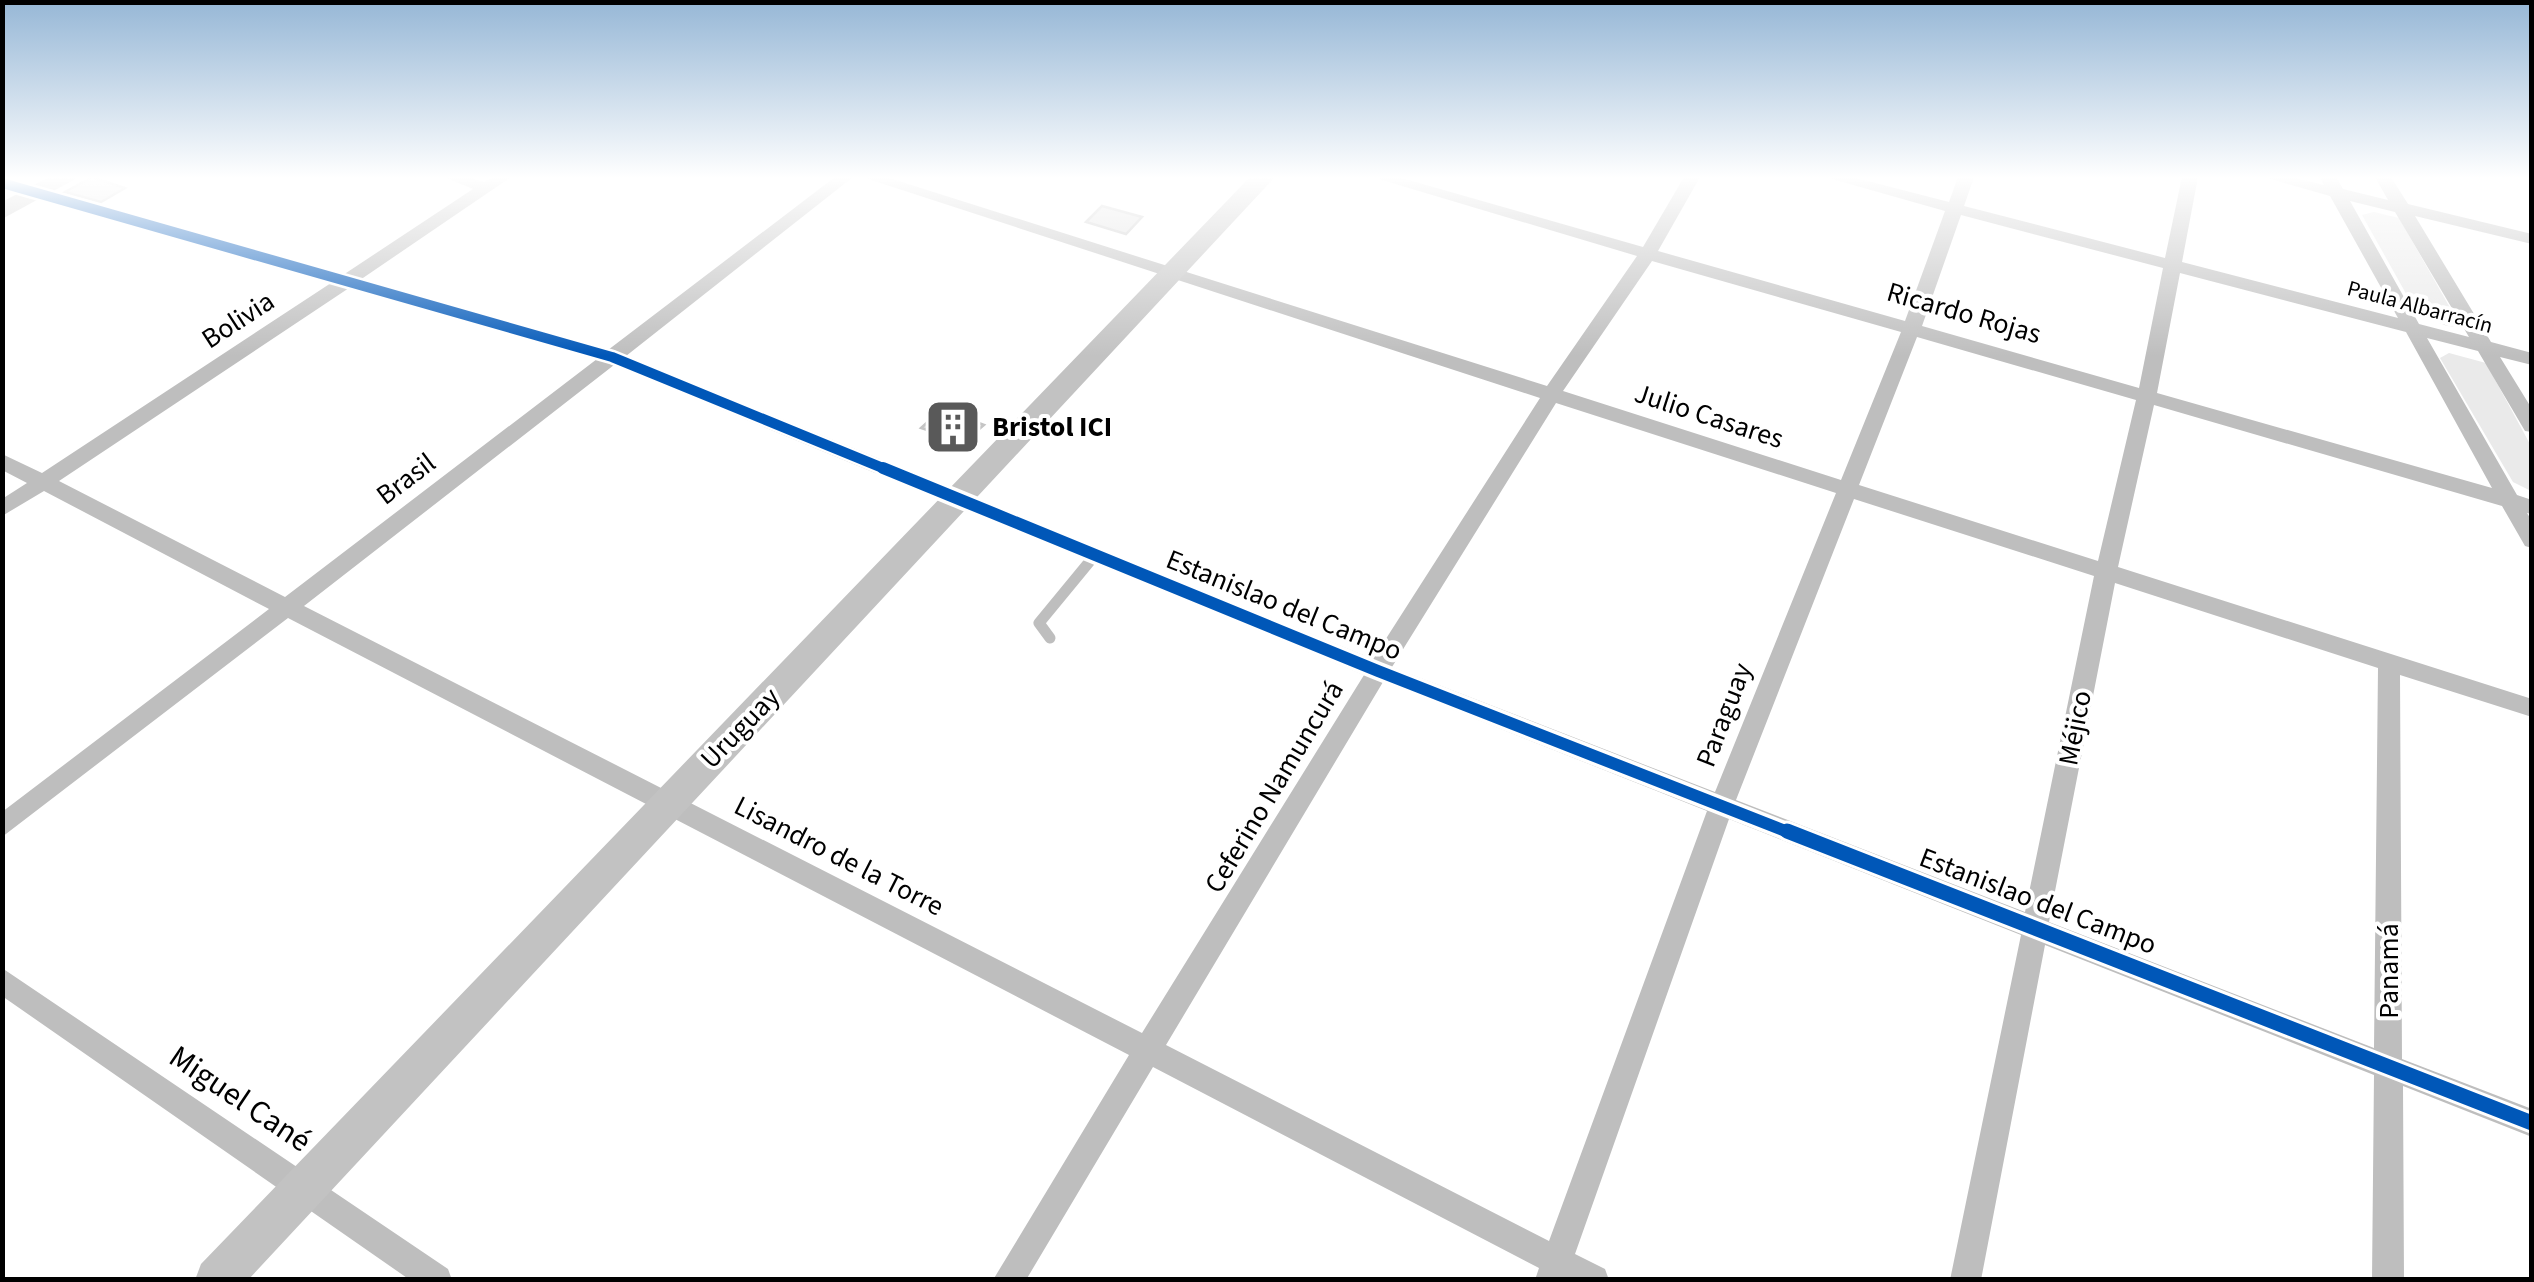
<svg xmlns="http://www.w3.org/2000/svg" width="2534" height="1282" viewBox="0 0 2534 1282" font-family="'Source Sans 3',sans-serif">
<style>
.green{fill:#eaeaea}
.building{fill:#ddd;stroke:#c5c5c5;stroke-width:2.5}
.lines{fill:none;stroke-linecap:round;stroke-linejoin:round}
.lane{stroke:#bebebe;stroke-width:11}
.street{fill:#bebebe;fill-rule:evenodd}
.secondary{fill:#c2c2c2;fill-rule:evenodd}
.cycleway-far2-casing{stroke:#fff;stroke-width:15}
.cycleway-far1-casing{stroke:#fff;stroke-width:19}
.cycleway-casing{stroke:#fff;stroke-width:21}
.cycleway-far2{stroke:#0057b8;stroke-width:10}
.cycleway-far1{stroke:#0057b8;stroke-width:12}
.cycleway{stroke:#0057b8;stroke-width:15}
.labels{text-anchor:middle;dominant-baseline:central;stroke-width:8;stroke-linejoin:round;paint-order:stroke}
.far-street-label{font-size:22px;fill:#000;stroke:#fff}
.street-label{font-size:28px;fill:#000;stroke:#fff}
.poi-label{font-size:28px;font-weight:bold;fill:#000;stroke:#fff;text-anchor:start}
.near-street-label{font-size:32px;fill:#000;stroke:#fff}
</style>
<rect width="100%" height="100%" fill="#fff"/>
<!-- green -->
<path class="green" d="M2374,212l25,6 62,109 -14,-1 -29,-11 -56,-100z
M2449,353l37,10 45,83v45l-18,-9 -73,-124z"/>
<!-- building -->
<path class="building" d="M92,177l33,11 -24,14 -36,-10z
M1102,206l40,11 -16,17 -40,-12z
M942,409l42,16 -20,17 -43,-14z"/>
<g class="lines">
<!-- lane -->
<path class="lane" d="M1050,638l-11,-15 56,-68"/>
<!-- street -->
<path class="street" d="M444,177h24l16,5 8,-5h19l-151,103 248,70 227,-173h18l-227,179 747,303 167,-261 -678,-221h24l661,209 90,-130 -265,-79h26l245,70 41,-70h16l-42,74 247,70 40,-110 -120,-34h27l97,25 9,-25h16l-10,29 201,52 17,-81h16l-16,85 216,56 -68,-122 -67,-19h28l33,8 -4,-8h16l7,12 45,11 -13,-23h16l17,27 124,30v10l-117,-28 76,126 41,11v12l-32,-8 32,52v23l-7,-1 -47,-80 -51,-13 90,157 15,5v14l-5,-1 5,8v27l-7,-2 -23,-40 -348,-101 -36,162 414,132v18l-132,-42 2,384 130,50v28l-129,-51 1,194h-32l2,-205 -329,-130 -64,335h-31l71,-345 -292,-116 -154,435 30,15 4,11h-74l4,-12 -386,-201 -127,213h-33l136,-225 -841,-437 -286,219v-25l267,-203 -225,-118 -42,25v-17l25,-16 -25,-13v-16l40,19 289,-190 -329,-95v-10l341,97 130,-86zM2350,201l45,11 74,125 -50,-13zM1961,215l202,53 -24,120 -217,-62zM1652,261l249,71 -60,148 -278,-89zM2180,273l226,59 86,156 -335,-95zM349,288l248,71 -312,238 -226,-116zM1917,337l219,63 -38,161 -239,-76zM614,365l750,310 -222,358 -838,-427zM1556,403l280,90 -121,299 -323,-125zM1854,499l240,77 -69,336 -289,-112zM2115,583l263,85 -4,380 -325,-126zM1383,682l324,129 -158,430 -383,-196z
M2,968l446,301 4,11h-42l-408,-284z"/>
<!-- secondary -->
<path class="secondary" d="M49,177h30l-77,42v-17z
M1250,177h25l-1027,1103h-53l6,-16z"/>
<!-- cycleway-far2 casing -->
<g class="cycleway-far2-casing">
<path id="cycleway-far2" d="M2,183l610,174 278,114"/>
</g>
<!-- cycleway-far1 casing -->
<g class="cycleway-far1-casing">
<path id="cycleway-far1" d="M883,468l495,203 415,163"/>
</g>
<!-- cycleway casing -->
<g class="cycleway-casing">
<path id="cycleway" d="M1787,831l745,292"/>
</g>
<!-- cycleway-far2 -->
<use href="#cycleway-far2" class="cycleway-far2"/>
<!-- cycleway-far1 -->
<use href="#cycleway-far1" class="cycleway-far1"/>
<!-- cycleway -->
<use href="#cycleway" class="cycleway"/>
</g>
<!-- sky -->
<linearGradient id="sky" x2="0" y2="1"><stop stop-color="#96b7d6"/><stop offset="0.5" stop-color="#fff"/><stop offset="1" stop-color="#fff" stop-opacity="0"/></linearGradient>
<rect width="2534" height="356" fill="url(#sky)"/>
<!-- icons -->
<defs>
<g id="building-square" transform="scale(2.875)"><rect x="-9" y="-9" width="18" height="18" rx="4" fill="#595959" stroke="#fff"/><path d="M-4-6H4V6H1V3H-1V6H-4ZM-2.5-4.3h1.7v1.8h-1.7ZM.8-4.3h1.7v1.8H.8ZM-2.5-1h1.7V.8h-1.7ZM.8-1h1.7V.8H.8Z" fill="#fff"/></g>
</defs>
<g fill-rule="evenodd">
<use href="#building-square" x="953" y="427"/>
</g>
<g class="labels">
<!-- far-street labels -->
<g class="far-street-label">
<text transform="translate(2420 307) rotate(15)">Paula Albarracín</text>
</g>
<!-- street labels -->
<g class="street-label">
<text transform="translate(1964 313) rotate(16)">Ricardo Rojas</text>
<text transform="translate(238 320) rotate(-33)">Bolivia</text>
<text transform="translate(1709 416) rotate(18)">Julio Casares</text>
<text transform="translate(406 479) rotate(-37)">Brasil</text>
<text transform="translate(1284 605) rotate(22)">Estanislao del Campo</text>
<text transform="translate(1724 715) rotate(-69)">Paraguay</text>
<text transform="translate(740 728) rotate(-46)">Uruguay</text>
<text transform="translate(2075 728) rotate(-79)">Méjico</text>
<text transform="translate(1274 787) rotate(-59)">Ceferino Namuncurá</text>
<text transform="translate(839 856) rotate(27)">Lisandro de la Torre</text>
<text transform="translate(2038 901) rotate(21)">Estanislao del Campo</text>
<text transform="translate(2389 971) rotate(-90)">Panamá</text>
</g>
<!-- poi labels -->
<g class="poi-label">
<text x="992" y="427">Bristol ICI</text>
</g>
<!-- near-street labels -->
<g class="near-street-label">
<text transform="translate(240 1099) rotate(34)">Miguel Cané</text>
</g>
</g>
<!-- border -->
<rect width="2534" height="1282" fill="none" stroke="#000000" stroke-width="10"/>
</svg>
